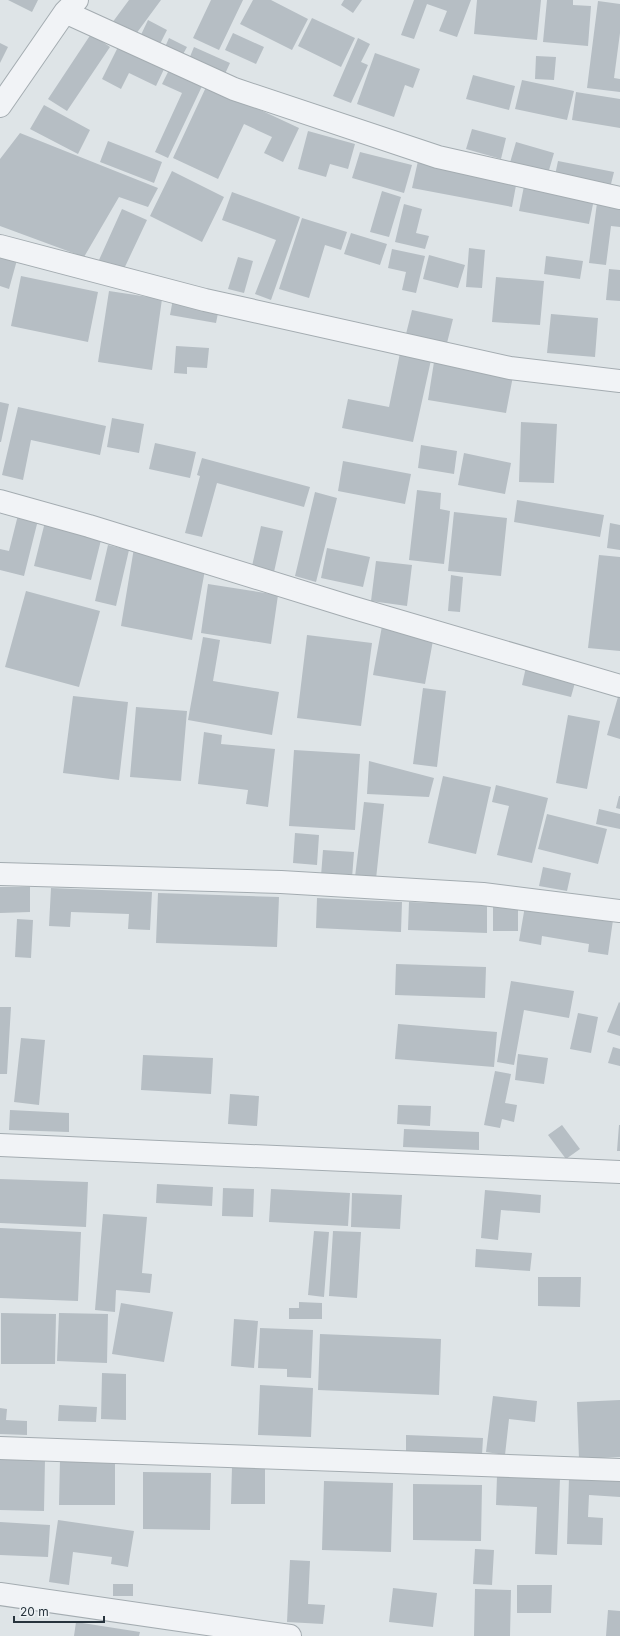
<svg xmlns="http://www.w3.org/2000/svg" width="620" height="1636" viewBox="0 0 620 1636" font-family="Inter,sans-serif">
<style>
.building{fill:#b6bec4}
.lines{fill:none;stroke-linecap:round;stroke-linejoin:round}
.minor-casing{stroke:#a4acb1;stroke-width:24}
.minor{stroke:#f1f3f6;stroke-width:22}
</style>
<rect width="100%" height="100%" fill="#dee4e7"/>
<!-- building -->
<path class="building" d="M8,0h30l-6,12z
M129,0h32l-28,38 -21,-15z
M211,0h32l-24,50 -26,-12z
M253,0h18l37,19 -16,31 -52,-26z
M344,0h18l-9,13 -12,-8z
M414,0h57l-14,37 -18,-6 8,-20 -20,-7 -13,35 -13,-4z
M477,0h64l-4,40 -63,-6z
M547,0h26v5l18,1 -3,40 -45,-4z
M598,1l22,3v29l-6,45 6,1v13l-33,-4z
M312,18l43,20 -14,29 -43,-21z
M148,20l19,10 -9,18 -19,-9z
M233,33l31,14 -8,17 -31,-14z
M91,34l19,13 -43,64 -19,-12z
M169,38l18,9 -5,9 -17,-9z
M358,38l12,6 -9,18 7,3 -17,38 -18,-7z
M0,43l8,4 -8,16z
M119,45l46,22 -9,19 -27,-13 -8,16 -19,-10z
M194,47l36,16 -6,13 -35,-17z
M375,53l45,16 -7,19 -8,-3 -11,32 -37,-13z
M536,56l20,1 -2,23 -19,-1z
M171,66l33,16 -36,76 -13,-6 27,-59 -20,-9z
M473,75l42,11 -6,24 -43,-11z
M522,80l52,11 -7,29 -52,-11z
M207,85l92,43 -16,34 -19,-9 8,-16 -28,-13 -26,55 -45,-21z
M576,92l44,7v29l-48,-8z
M44,105l46,25 -12,24 -48,-25z
M472,129l34,9 -5,21 -35,-10z
M308,131l47,13 -7,25 -18,-5 -4,13 -28,-8z
M20,133l138,55 -10,19 -29,-10 -35,60 -84,-31v-67z
M108,141l54,21 -8,21 -54,-21z
M516,142l38,11 -7,24 -38,-11z
M360,152l52,13 -8,28 -52,-15z
M418,161l99,19 -5,27 -100,-19z
M558,161l56,11 -5,20 -55,-12z
M172,171l52,26 -22,45 -52,-26z
M524,186l70,13 -5,25 -70,-13z
M382,191l19,6 -12,40 -19,-5z
M232,192l68,25 -29,83 -16,-6 21,-54 -54,-20z
M597,203l23,3v21l-9,-1 -5,39 -17,-2z
M404,204l18,5 -6,24 13,3 -4,13 -30,-7z
M122,209l25,11 -24,51 -24,-11z
M302,218l45,14 -6,18 -16,-5 -16,53 -30,-9z
M351,233l36,11 -7,21 -36,-11z
M469,248l16,2 -3,38 -16,-1z
M392,249l33,7 -9,37 -14,-3 4,-18 -18,-4z
M0,255l17,5 -8,29 -9,-3z
M429,255l36,10 -7,23 -35,-9z
M546,256l37,5 -3,18 -36,-5z
M238,257l15,4 -9,32 -16,-4z
M609,269l11,1v31l-14,-1z
M21,276l77,16 -10,50 -77,-16z
M496,277l48,4 -4,44 -48,-3z
M109,291l53,8 -10,71 -54,-8z
M173,299l46,9 -3,15 -46,-8z
M412,310l41,9 -6,24 -41,-9z
M551,314l47,4 -3,39 -48,-4z
M176,346l33,2 -2,20 -20,-1v7l-13,-1z
M400,353l31,7 -18,82 -71,-14 6,-29 41,8z
M434,362l79,14 -7,37 -78,-13z
M0,402l9,2 -8,38h-1z
M18,407l88,19 -6,29 -69,-15 -8,40 -21,-5z
M112,418l32,6 -5,29 -32,-6z
M521,422l36,2 -3,59 -35,-1z
M155,443l41,9 -6,26 -41,-9z
M421,445l36,6 -3,23 -36,-6z
M464,453l47,10 -6,31 -47,-9z
M202,458l108,29 -6,20 -87,-24 -15,54 -17,-4 15,-57 -3,-1z
M343,461l68,13 -6,30 -67,-13z
M417,490l24,3 -1,16 10,2 -6,53 -35,-4z
M315,492l22,6 -21,84 -21,-6z
M517,500l87,15 -4,22 -86,-15z
M454,512l53,6 -6,58 -53,-5z
M18,515l20,5 -14,56 -24,-6v-21l9,2z
M45,522l57,14 -11,44 -57,-14z
M610,523l10,2v25l-13,-2z
M261,526l22,5 -9,41 -22,-6z
M108,545l21,5 -13,56 -21,-5z
M134,548l71,22 -13,70 -71,-14z
M327,548l43,9 -7,30 -42,-9z
M599,555l21,2v94l-32,-3z
M376,561l36,4 -5,41 -36,-5z
M451,575l12,2 -3,35 -12,-1z
M208,584l70,11 -7,49 -70,-11z
M26,591l74,20 -21,76 -74,-20z
M382,626l52,9 -9,49 -52,-9z
M307,635l65,8 -11,83 -64,-8z
M203,637l17,3 -7,41 66,11 -7,43 -84,-15z
M526,667l50,12 -5,18 -49,-12z
M423,688l23,3 -9,76 -24,-3z
M620,690v49l-13,-4z
M73,696l55,6 -9,78 -56,-7z
M136,707l51,4 -6,70 -51,-4z
M568,715l32,6 -13,68 -31,-6z
M204,732l18,3 -1,9 54,5 -7,58 -22,-3 2,-14 -50,-6z
M294,750l66,4 -5,76 -66,-4z
M369,761l65,17 -5,19 -62,-3z
M443,776l48,11 -15,67 -48,-11z
M496,785l52,13 -16,65 -35,-8 12,-49 -17,-4z
M619,796h1v13l-4,-1z
M364,802l20,2 -8,75 -21,-2z
M599,809l21,5v15l-24,-5z
M547,814l60,15 -9,35 -60,-15z
M295,833l24,2 -2,30 -24,-2z
M323,850l31,2 -2,26 -31,-2z
M543,867l28,6 -4,18 -28,-5z
M0,887h30v25l-30,1z
M51,888l101,4 -2,38 -22,-1 1,-15 -58,-2 -1,15 -21,-1z
M158,893l121,4 -2,50 -121,-4z
M317,898l85,4 -1,30 -85,-4z
M409,902l78,3v28l-79,-3z
M493,904h25v27h-25z
M525,906l88,14 -5,35 -20,-3 1,-8 -47,-8 -1,9 -22,-4z
M17,919l16,1 -2,38 -16,-1z
M396,964l90,3 -1,31 -90,-3z
M511,981l63,10 -5,27 -45,-8 -10,55 -17,-3z
M619,1002l1,1v33l-13,-4z
M0,1007h11l-4,67h-7z
M578,1013l20,4 -7,36 -21,-4z
M398,1024l99,8 -3,35 -99,-8z
M21,1038l24,2 -6,65 -25,-3z
M613,1047l7,2v17l-12,-3z
M518,1054l30,4 -4,26 -29,-4z
M143,1055l70,3 -2,36 -70,-4z
M495,1071l16,3 -6,29 12,2 -3,17 -12,-3 -2,9 -16,-3z
M230,1094l29,2 -2,30 -29,-2z
M398,1105l33,1 -1,20 -33,-2z
M10,1110l59,3v19l-60,-2z
M562,1125l18,24 -14,10 -18,-24z
M619,1125h1v26h-3z
M404,1129l75,3v18l-76,-3z
M0,1179l88,3 -2,45 -86,-4z
M157,1184l56,3 -1,19 -56,-3z
M223,1188l31,1 -1,28 -31,-1z
M271,1189l79,4 -2,33 -79,-4z
M485,1190l56,5 -1,18 -39,-3 -3,30 -17,-2z
M352,1193l50,2 -2,34 -49,-2z
M103,1214l44,3 -5,56 10,1 -2,19 -34,-3 -1,22 -20,-2z
M0,1228l81,4 -3,69 -78,-3z
M314,1231l15,1 -5,65 -16,-2z
M333,1231l28,1 -4,66 -28,-2z
M476,1249l56,4 -2,18 -55,-4z
M538,1277h43l-1,30 -42,-1z
M299,1302l23,1v16h-33v-11h10z
M121,1303l52,9 -9,50 -52,-8z
M1,1313l55,1 -1,50h-54z
M59,1313l49,1 -1,49 -50,-2z
M234,1319l24,2 -4,47 -23,-2z
M260,1328l53,2 -2,48 -24,-1v-8l-29,-1z
M320,1334l121,5 -2,56 -121,-5z
M102,1373l24,1v46l-25,-1z
M260,1385l53,3 -2,49 -53,-2z
M493,1396l44,5 -2,21 -26,-3 -4,36 -19,-3z
M620,1400v57l-41,2 -2,-57z
M59,1405l38,2 -1,15 -38,-1z
M0,1408l7,1 -1,11 21,1v14l-27,-1z
M406,1435l77,3 -1,17 -76,-3z
M0,1459h45l-1,52 -44,-1z
M60,1460h55v45h-56z
M232,1466l33,1v37h-34z
M143,1472l68,1 -1,57 -67,-1z
M497,1476l63,2 -3,77 -22,-1 2,-47 -41,-2z
M569,1478l51,2v17l-31,-2 -1,22 15,1 -1,27 -35,-1z
M324,1481l69,2 -2,69 -69,-2z
M413,1484l69,1 -1,56 -68,-1z
M58,1520l76,11 -6,36 -17,-3 1,-7 -39,-5 -4,33 -20,-3z
M0,1522l50,3 -2,32 -48,-2z
M475,1549l19,1 -2,35 -19,-1z
M290,1560l20,1 -2,43 17,1 -2,19 -36,-2z
M113,1584h20v12h-20z
M517,1585h35l-1,28h-34z
M393,1588l44,5 -4,34 -44,-5z
M475,1589l36,1 -1,46h-36z
M608,1610l12,1v25h-14z
M76,1622l64,10 -1,4h-65z"/>
<g class="lines">
<!-- minor casing -->
<g class="minor-casing">
<path id="minor" d="M65,12l169,77 204,68 182,41
M0,106l65,-94 12,-12
M0,246l205,54 305,68 110,13
M0,501l89,25 262,81 269,79
M0,874l281,8 202,12 137,17
M0,1145l620,27
M0,1448l620,22
M0,1594l290,42"/>
</g>
<!-- minor -->
<use href="#minor" class="minor"/>
</g>
<!-- scale -->
<path d="M14 1616v6h90v-6" fill="none" stroke="#28343d" stroke-width="2"/>
<text x="20" y="1616" font-size="12" fill="#28343d" stroke="#eef2f5" stroke-width="3" paint-order="stroke">20 m</text>
</svg>
